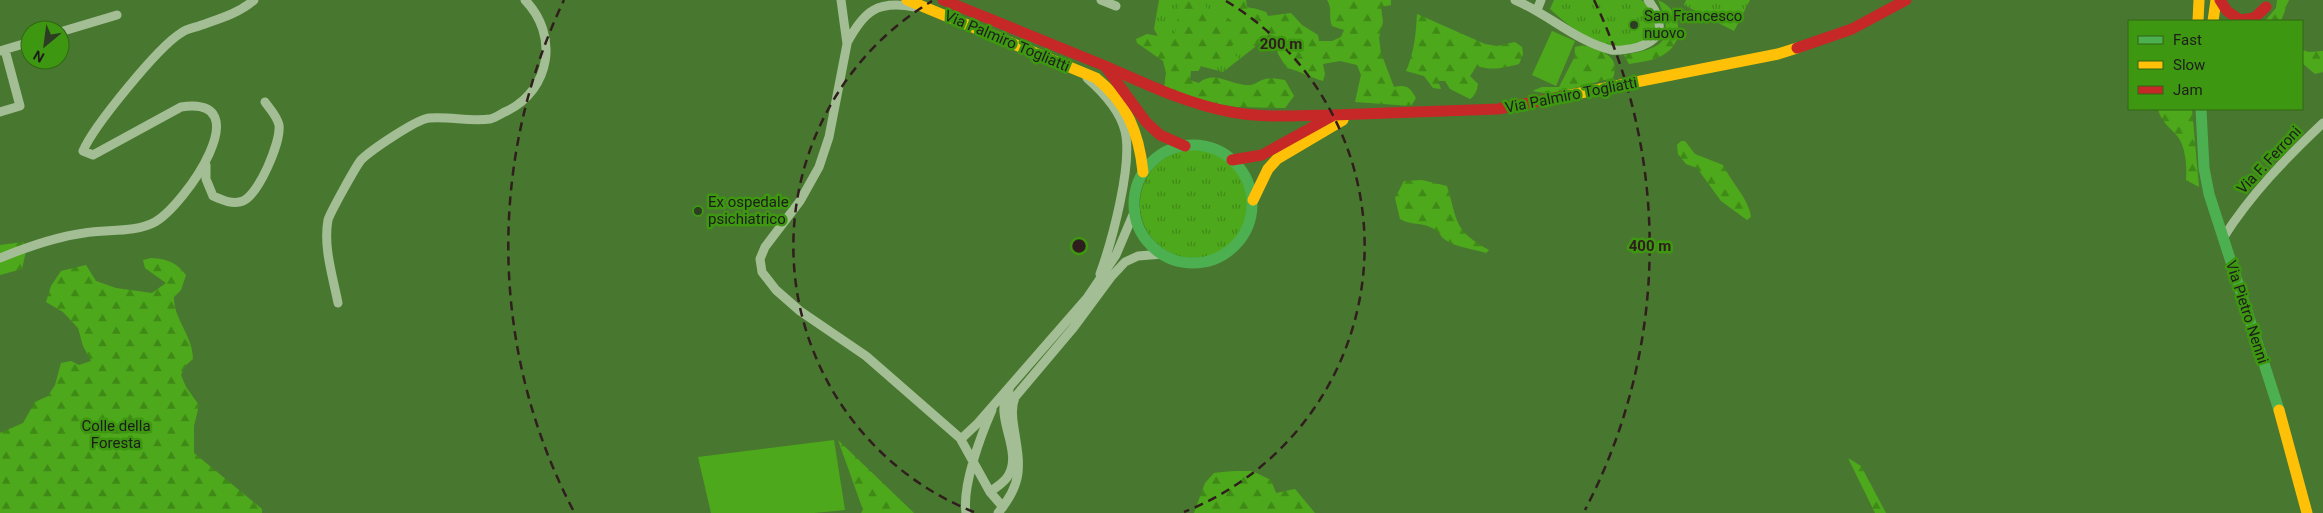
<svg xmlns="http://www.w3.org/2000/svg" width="2323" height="513" viewBox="0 0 2323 513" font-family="Roboto,sans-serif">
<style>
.grass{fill:url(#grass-tufts)}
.forest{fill:url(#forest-firs)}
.pitch{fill:#4da91b}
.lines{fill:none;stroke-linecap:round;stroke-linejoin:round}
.street{stroke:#a3be94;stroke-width:9}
.fast{stroke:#4caf50;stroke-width:11}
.slow{stroke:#ffc107;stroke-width:11}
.jam{stroke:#c62828;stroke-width:11}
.ring{fill:none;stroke:#301e1e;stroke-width:2.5;stroke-dasharray:9 6}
.poi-dot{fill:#2c3d23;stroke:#3e9710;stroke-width:2}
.labels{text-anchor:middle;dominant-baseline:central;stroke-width:5;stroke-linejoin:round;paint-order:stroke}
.poi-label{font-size:15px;fill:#1d1d1d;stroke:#3e9710;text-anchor:start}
.street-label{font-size:15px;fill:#1d1d1d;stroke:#3e9710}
.park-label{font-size:15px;fill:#1b1d1a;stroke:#3e9710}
.centre{fill:#301e1e;stroke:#3e9710;stroke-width:2.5}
.ring-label{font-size:15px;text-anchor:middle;font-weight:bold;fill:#301e1e;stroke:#3e9710;stroke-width:5;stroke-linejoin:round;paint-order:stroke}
</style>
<defs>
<pattern id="grass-tufts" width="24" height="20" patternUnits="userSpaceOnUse" patternTransform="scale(1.25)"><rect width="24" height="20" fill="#4da91b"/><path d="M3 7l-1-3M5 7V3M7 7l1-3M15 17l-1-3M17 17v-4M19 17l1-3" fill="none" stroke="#3f8917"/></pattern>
<pattern id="forest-firs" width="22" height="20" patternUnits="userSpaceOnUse" patternTransform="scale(1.25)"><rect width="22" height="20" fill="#4da91b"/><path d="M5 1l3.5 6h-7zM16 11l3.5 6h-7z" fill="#3f8917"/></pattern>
</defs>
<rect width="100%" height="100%" fill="#48782f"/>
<!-- grass -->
<path class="grass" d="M1159,0h84v6l20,5 -8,36 -32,25 -53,-14 -16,-29z
M1554,0h87c33,23 2,55 -29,47 -26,-7 -43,-21 -62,-38z
M1686,0h64l-16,31 -50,-26z
M1140 204a54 54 0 1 1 108 0a54 54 0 1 1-108 0Z"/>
<!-- forest -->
<path class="forest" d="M1180,0h24l6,19 8,-5 9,3 7,6 3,-3 -8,-13 3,-7h14l2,12 5,-4 13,4 2,4 23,-3 11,12 16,10 1,6h13l9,-4 3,-7 -12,-4c-4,-9 1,-16 -5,-26h64v5l-10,2 2,15 -4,16 2,15 13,34c12,-3 16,0 22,11l-5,8 -56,-4 6,-27 -4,-10 -17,-4 -17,3 2,10 -2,7c-13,-4 -23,-10 -36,-13l-9,-14 -3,-16 -6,-4 -14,13h-9l-6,-6 -10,6 8,12 -13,4 -22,-1 -4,9h-8l-1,9 9,3c16,-14 33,4 52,2 5,-1 9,-5 14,-6 6,-2 14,0 20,1l9,16 -9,12 -48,-1 -35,-5 -38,-15 2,-14 -3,-12 -26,-18 -1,-4 11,-5 28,5z
M1658,0c23,9 29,42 5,55 -10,6 -22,7 -34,9l-5,-9c41,-8 51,-13 34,-55z
M2277,0h12l-8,21h-16l11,-13z
M1417,14l68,30 12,2 18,-4 7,5 1,7 -4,10c-16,4 -26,7 -42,2l-7,10 8,8 -2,10 -6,5 -20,-10 -5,-8h-7l3,8 -8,-1 -9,-12 -18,-5c8,-17 10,-38 11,-57z
M1585,45c17,7 36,10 28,33l-62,16 -19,-3 10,-4h17l15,-29 1,-11z
M2302,50l7,2 14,-1v21l-8,2 -13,-11z
M2158,109h34l7,78 -13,-7c1,-13 0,-32 -8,-43 -8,-10 -17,-15 -20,-28z
M1681,141h4l10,13 28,11c8,17 26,34 28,52l-4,3 -26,-19 -24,-33 -11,-4 -8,-10 -1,-9z
M1422,180l25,6c11,36 6,44 42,64l-3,3c-12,-4 -32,-6 -42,-14 -5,-5 -6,-9 -14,-12 -11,-5 -17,-1 -30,-8l-5,-21 9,-17z
M23,242l3,9 -4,18 -22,6v-30z
M151,258c16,1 25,4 35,17l-5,15 -7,7c-1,21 19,39 19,62l-8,7 -4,9 5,12 13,18 -5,21v27l68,56v4h-262v-80l23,-10 12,-21 13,-6 7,-11 6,-22 10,-2 8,4 12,-4 -8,-15 -5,-18 -15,-16 -17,-10 5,-16 10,-15 25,-6 10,16 20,7 36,5 14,-10 -21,-15 -2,-8z
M838,440l76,73h-53l2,-3z
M1848,458l13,8 25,47h-11z
M1232,471h20l19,9 5,13 19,-4 20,24h-121l11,-30 9,-10z"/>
<!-- pitch -->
<path class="pitch" d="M1552,31l23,10 -19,45 -24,-11z
M834,440l11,70 -31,3h-103l-13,-56z"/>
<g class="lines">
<!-- street -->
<path class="street" d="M841,0l6,44 -18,93 -10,30 -19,34 -35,46 -5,12 2,13 14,18 24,21 66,45 94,82 30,54 13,15
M1101,0l15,6
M1515,0c33,14 61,41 96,50 8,1 19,-1 27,-3 27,-8 26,-26 10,-47
M1537,10l4,-10
M60,32l57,-17
M847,43c17,-32 30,-43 68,-36
M0,51l30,-9
M1087,78c16,14 33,32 38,53 8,33 -13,110 -25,143
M0,112l20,-6 -15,-56
M206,165v14l7,17c9,4 20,9 30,5 16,-7 38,-59 36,-76 -2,-9 -9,-16 -14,-23
M2223,238c28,-44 63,-80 100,-115
M0,258c27,-11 55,-21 84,-25 22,-4 51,0 71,-11 30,-17 106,-127 26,-115l-88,48 -10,-4c10,-24 75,-104 98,-118 5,-4 12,-5 18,-7 19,-7 39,-12 55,-26
M338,303c-5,-26 -15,-56 -10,-83 2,-7 28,-54 33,-60 10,-10 56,-41 68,-42 20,-2 41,4 61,1 5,-1 12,-6 17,-8 44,-22 52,-76 18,-111
M961,439l17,-16 109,-125 29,-43 19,-45
M990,492c6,-5 14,-9 18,-16 16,-26 -16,-59 1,-86
M966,513c-4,-28 15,-78 26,-103
M998,513c26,-31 22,-48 16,-85 -2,-11 -3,-21 1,-31l59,-70 37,-50 14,-15 13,-6 25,-2"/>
<!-- fast -->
<path class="fast" d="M2201,109l3,59 5,26 70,216
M1134 204a59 59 0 1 1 118 0a59 59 0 1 1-118 0Z"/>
<!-- slow -->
<path class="slow" d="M907,0l189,78c31,25 43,55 47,94
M2198,21l1,-21
M2213,21l3,-21
M1565,96l213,-42 19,-6
M1253,200l15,-31 9,-10 66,-39
M2279,410l28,103"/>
<!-- jam -->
<path class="jam" d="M943,0l162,66 41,56 14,13 25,11
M2220,0l7,11 13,9 14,-2 12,-11
M1797,48l55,-19 54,-29
M1105,66c41,18 82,38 126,46 33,6 67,4 100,3
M1232,160l30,-5 72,-40 164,-6 67,-13"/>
</g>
<!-- distance rings -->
<g class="ring">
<path d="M974 512A286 286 0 0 1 932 1M1226 1A286 286 0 0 1 1184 512"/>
<path d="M573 510A571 571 0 0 1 564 0M1594 0A571 571 0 0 1 1585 510"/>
</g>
<!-- markers -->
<g class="poi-dot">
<circle cx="1634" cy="25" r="5"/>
<circle cx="698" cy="211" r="5"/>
</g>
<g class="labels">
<!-- poi labels -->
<g class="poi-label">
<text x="1644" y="16">San Francesco<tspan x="1644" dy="17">nuovo</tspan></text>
<text x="708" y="202">Ex ospedale<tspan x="708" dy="17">psichiatrico</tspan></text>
</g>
<!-- street labels -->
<g class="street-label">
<text transform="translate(1007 41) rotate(23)">Via Palmiro Togliatti</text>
<text transform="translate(1571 95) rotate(-11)">Via Palmiro Togliatti</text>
<text transform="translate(2269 160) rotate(-47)">Via F. Ferroni</text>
<text transform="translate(2247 312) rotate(72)">Via Pietro Nenni</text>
</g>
<!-- park labels -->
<g class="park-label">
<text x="116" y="426">Colle della<tspan x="116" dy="17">Foresta</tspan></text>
</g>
</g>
<circle cx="1079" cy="246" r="8" class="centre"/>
<g class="ring-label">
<text x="1281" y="49">200 m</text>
<text x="1650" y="251">400 m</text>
</g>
<!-- legend -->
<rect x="2128" y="20" width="175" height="90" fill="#3e9710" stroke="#316615"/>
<rect x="2138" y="36" width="25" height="8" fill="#4caf50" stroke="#316615"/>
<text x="2173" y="45" font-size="15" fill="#1d1d1d">Fast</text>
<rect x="2138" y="61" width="25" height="8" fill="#ffc107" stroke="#316615"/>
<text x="2173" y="70" font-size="15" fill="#1d1d1d">Slow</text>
<rect x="2138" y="86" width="25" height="8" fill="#c62828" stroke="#316615"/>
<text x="2173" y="95" font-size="15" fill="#1d1d1d">Jam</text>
<!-- north arrow -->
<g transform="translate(45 45) rotate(209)"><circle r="24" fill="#3e9710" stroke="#316615"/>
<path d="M0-4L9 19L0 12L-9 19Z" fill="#2c3d23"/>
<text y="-8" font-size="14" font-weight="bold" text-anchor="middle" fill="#1d1d1d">N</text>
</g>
</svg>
